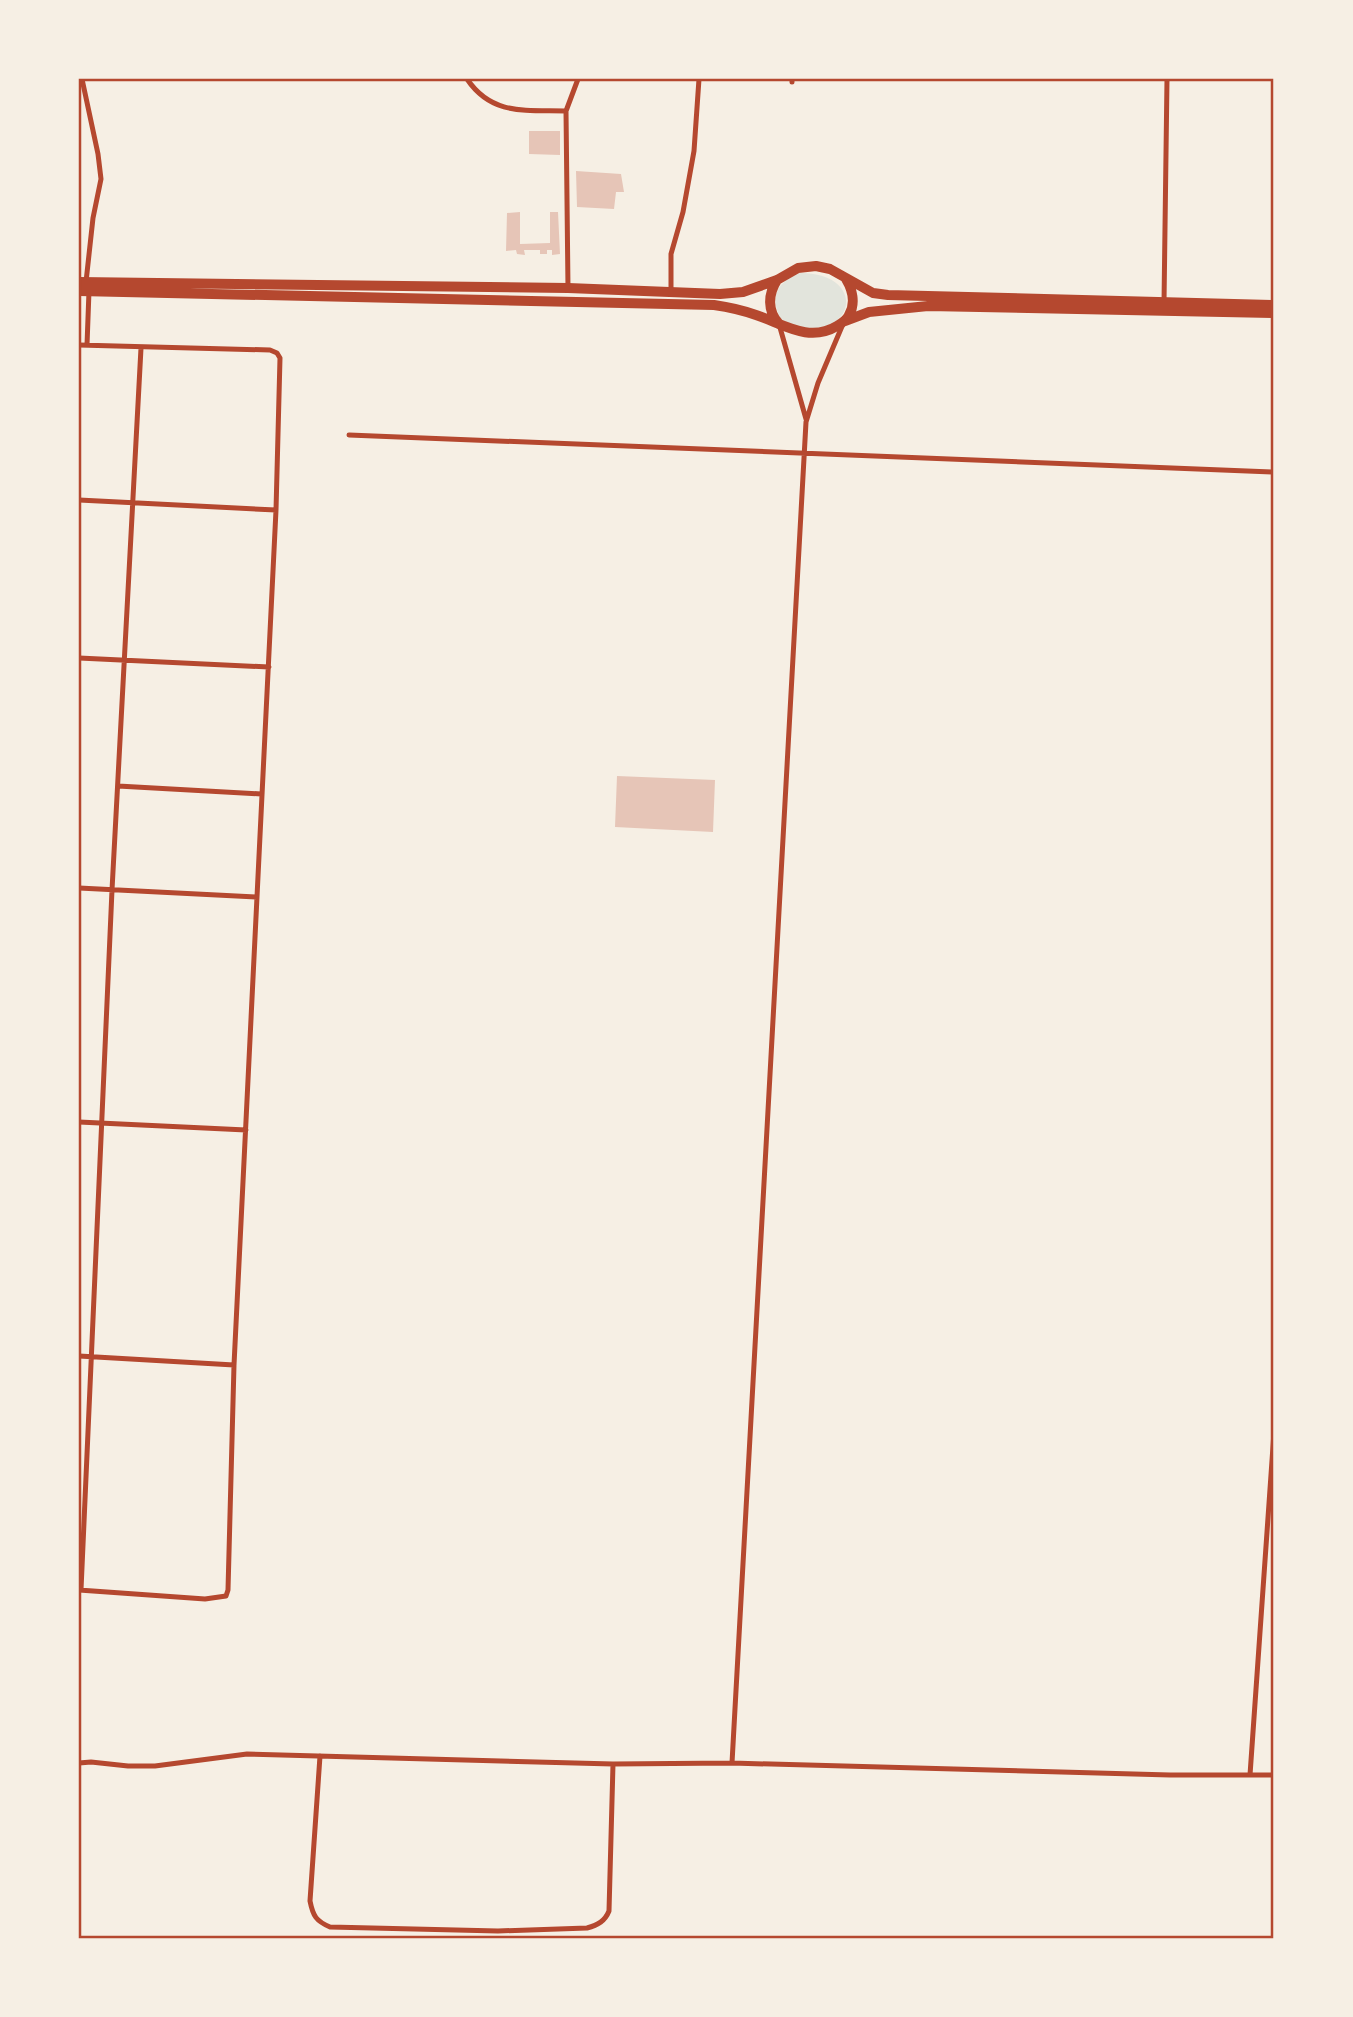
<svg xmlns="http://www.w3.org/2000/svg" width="1353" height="2017" viewBox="0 0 1353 2017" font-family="Manrope,sans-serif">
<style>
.green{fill:#e2e4dc}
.building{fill:#e6c5b7}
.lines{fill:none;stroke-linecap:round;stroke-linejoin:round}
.minor{stroke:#b5482f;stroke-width:5}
.trunk{stroke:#b5482f;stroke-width:10}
.neatline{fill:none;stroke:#b5482f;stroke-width:2.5}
</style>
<rect width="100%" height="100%" fill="#f6efe4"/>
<!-- green -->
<path class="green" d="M798,273c62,-2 63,56 9,56 -8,0 -18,-5 -26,-9 -11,-23 -6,-35 17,-47z"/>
<!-- building -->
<path class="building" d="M529,131h31v24l-31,-1z
M576,171l45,3 3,18h-8l-2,17 -37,-2z
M520,212v32l30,-1v-31h8l2,42 -8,1v-5h-5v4h-7v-4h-16l1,5 -8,-1 -1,-4 -10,1 1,-38z
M617,776l98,4 -2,52 -98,-5z"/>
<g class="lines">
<!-- minor -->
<path class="minor" d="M82,79l16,75 3,25 -8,39 -7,64
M467,79c25,37 59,31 99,32
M792,82v-3
M568,288l-2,-177 12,-32
M671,292v-38l12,-42 11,-61 5,-72
M1164,303l3,-224
M779,324l27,95
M79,345l191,5 7,3 3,5 -4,152 -42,855 -6,225 -2,6 -21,3 -126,-9
M87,345l2,-54
M349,435l925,37
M79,500l197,10
M79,658l190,9
M118,786l143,8
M79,888l178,9
M79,1122l167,8
M79,1356l155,9
M81,1590l31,-700 29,-542
M320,1756l-10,145c3,15 6,20 20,26l168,4 89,-3c11,-3 18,-7 22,-17l4,-147
M79,1763l12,-1 37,4h27l92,-12 366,10 119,-1 438,12h104
M732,1763l74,-1341 12,-39 25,-59
M1250,1775l24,-343"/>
<!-- trunk -->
<path class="trunk" d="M777,280c-9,14 -10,31 2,44
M79,282l489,6 152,6 23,-2 34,-12 21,-12 18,-2 14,3 43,24 15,2 386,10
M79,291l635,14c14,2 28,5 42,10 27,9 53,28 81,11 5,-3 10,-6 12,-11 7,-12 3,-26 -3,-36
M845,321l24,-9 59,-6 346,7"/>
</g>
<!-- border -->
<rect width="1353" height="2017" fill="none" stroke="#f6efe4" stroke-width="161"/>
<rect x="80" y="80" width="1192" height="1857" class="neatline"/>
</svg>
